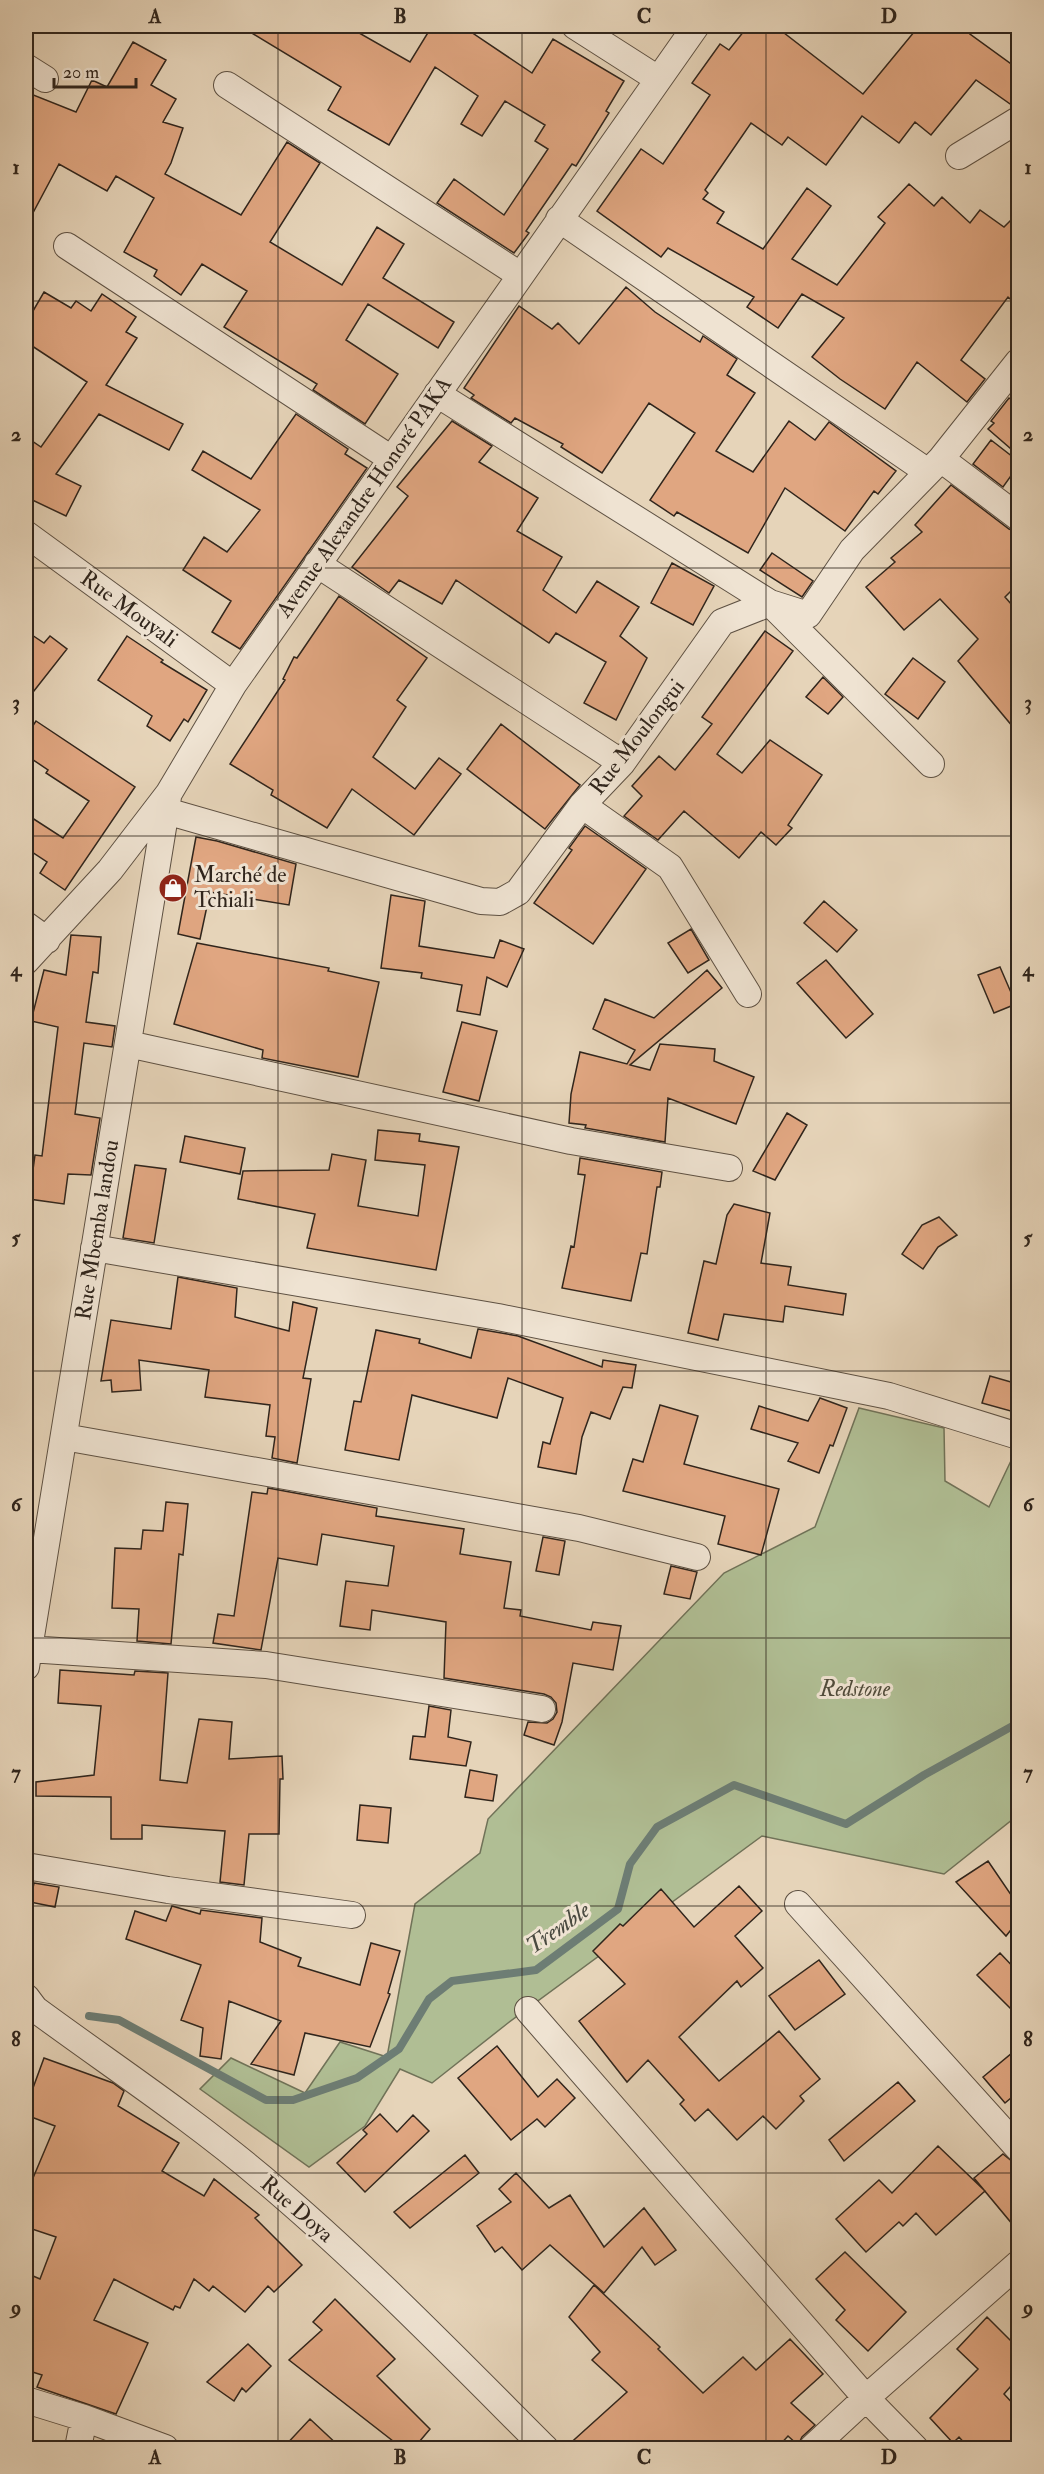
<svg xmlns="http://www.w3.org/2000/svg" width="1044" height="2474" viewBox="0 0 1044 2474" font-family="'IM FELL Double Pica',serif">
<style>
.green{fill:#b0be94;stroke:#707258;stroke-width:1.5}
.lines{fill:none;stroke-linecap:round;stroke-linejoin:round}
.stream{stroke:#6d7d74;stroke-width:8}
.building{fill:#e0a681;stroke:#30251c;stroke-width:1.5}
.minor-casing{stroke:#5e5143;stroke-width:28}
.minor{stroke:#efe3d2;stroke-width:26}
.grid{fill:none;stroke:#30251c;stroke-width:1.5;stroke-opacity:0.55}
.labels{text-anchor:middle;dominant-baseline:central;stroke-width:6;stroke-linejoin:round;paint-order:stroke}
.street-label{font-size:22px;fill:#30251c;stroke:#efe3d2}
.poi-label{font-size:22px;fill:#30251c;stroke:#efe3d2;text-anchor:start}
.park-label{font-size:22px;font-style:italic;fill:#504b3a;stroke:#efe3d2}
.water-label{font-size:24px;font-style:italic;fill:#4a4a40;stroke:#efe3d2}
.neatline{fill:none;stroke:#30251c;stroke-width:2}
.grid-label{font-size:20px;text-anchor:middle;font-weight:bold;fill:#30251c}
</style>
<rect width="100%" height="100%" fill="#e6d4b9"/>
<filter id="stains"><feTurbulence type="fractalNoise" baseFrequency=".00333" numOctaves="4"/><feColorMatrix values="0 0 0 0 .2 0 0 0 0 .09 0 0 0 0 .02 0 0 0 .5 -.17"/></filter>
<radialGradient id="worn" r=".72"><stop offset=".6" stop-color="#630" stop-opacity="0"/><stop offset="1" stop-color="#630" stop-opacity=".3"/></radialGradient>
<!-- green -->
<path class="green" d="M859,1408l85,20 1,53 44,26 29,-61v369l-74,59 -182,-38 -254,187 -76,60 -32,-14 -35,57 -56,41 -109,-78 31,-31 74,35 35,-51 47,15 28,-153 65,-51 8,-34 236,-246 91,-46z"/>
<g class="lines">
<!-- stream -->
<path class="stream" d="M89,2016l30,4 147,80h27l64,-22 42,-29 30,-50 23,-18 84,-11 82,-61 12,-45 27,-37 77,-42 112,39 78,-49 94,-52
M26,2055l3,-4"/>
</g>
<!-- building -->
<path class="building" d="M240,26h107l63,36 22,-36h30l70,47 21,-34 71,42 -18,30 3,2 -33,53 -4,-2 -46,67 3,2 -15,20 -77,-50 17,-24 50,36 44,-66 -13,-8 10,-16 -40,-24 -23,35 -21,-12 17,-28 -43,-29 -46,78 -61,-35 13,-23z
M748,26h27l88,68 56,-68h57l-6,8 48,35v36l-5,1 -37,-26 -45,55 -16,-13 -16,21 -37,-27 -36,49 -38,-28 -6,8 -31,-22 -46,67 3,3 -5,6 21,13 -7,11 46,26 44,-61 24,18 -39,53 45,26 48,-62 -7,-6 31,-33 25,22 8,-9 28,26 10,-13 24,17 14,-14v93l-10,-9 -47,63 24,19 -18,23 -50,-40 -32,47 -45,-30 -28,-22 32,-39 -42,-24 -24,34 -31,-21 7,-10 -86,-49 -7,9 -64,-46 44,-62 22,15 47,-69 -18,-12 28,-39 9,6z
M133,42l33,18 -15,25 25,14 -13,23 20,6 -12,35 -6,11 76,41 46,-73 33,21 -50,79 72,43 35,-58 27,17 -21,34 71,44 -16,26 -70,-44 -22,36 52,34 -33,50 -52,-34 4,-6 -93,-57 23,-36 -45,-27 -21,31 -27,-19 3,-6 -33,-18 30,-54 -38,-22 -9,15 -48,-27 -33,62v-134l50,20 16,-32 15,7z
M626,287l29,25 45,30 3,-6 34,23 -10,16 28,18 -39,58 37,21 36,-51 26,19 14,-18 67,49 -18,23 -4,-3 -29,40 -60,-43 -37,65 -71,-41 -3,4 -24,-16 45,-67 -46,-30 -47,70 -41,-26 2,-3 -48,-26 -4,5 -40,-25 3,-3 -10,-7 55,-82 33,23 6,-6 21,21z
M44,292l27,16 5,-7 15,10 11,-17 34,23 -10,15 11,6 -31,47 77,39 -14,26 -70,-36 -43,60 25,12 -15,30 -40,-19v-60l15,10 46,-65 -61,-40v-19z
M1018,395v60l-30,-26 6,-6 -3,-2 18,-23 4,3z
M296,414l52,35 -3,5 22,14 -127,181 -28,-17 19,-31 -48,-31 21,-33 23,15 33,-42 -68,-40 11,-19 48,28z
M452,421l40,25 -13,16 59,36 -21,33 45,26 -19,33 33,23 21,-32 42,26 -19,29 27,22 -31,62 -32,-17 22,-41 -50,-29 -7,10 -93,-63 -14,24 -43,-24 -10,13 -37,-26 56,-71 -11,-9z
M991,440l27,21v5l-15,21 -30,-23z
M951,485l58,44 9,3v52l-13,13 13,15v121l-60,-72 20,-22 -38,-40 -36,31 -38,-43 29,-25 -4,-4 31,-26 -7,-7z
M772,553l41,28 -11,16 -42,-27z
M672,563l42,23 -21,39 -42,-22z
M339,596l88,62 -30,42 9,7 -33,50 42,32 24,-31 22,16 -47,61 -62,-46 -25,39 -56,-33 2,-5 -43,-26 55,-84 -2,-1 11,-22 3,1z
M26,631l18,12 6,-7 17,13 -41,52z
M765,631l28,20 -76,103 25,19 28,-33 52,35 -34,50 4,3 -16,17 -15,-13 -22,26 -55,-47 -26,29 -34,-24 18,-20 -10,-10 27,-30 16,14 37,-46 -10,-7z
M127,636l36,24 -2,2 46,28 -19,32 -4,-3 -14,22 -23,-15 5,-10 -54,-36z
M913,658l32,24 -27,37 -33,-25z
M823,677l20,20 -15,17 -22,-17z
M36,721l99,66 -70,103 -25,-17 7,-11 -21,-14v-34l37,24 26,-37 -43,-28 2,-3 -22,-15v-19z
M501,724l79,61 -35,44 -78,-60z
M585,826l61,43 -53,75 -59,-41 38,-53 -3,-2z
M196,837l21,4 79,23 -7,41 -79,-13 -10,47 -22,-5z
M391,895l34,6 -6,45 75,12 6,-18 24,9 -17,38 -20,-10 -7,38 -23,-4 5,-26 -41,-7 1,-5 -41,-5z
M824,901l33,29 -20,22 -33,-29z
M691,929l18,31 -21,13 -20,-30z
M71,935l30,2 -3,36 -5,-1 -7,50 29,4 -3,21 -28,-4 -9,71 25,4 -9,57 -23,-1 -4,30 -35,-5 6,-44 7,1 16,-129 -27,-6 13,-51 22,5z
M197,943l132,25 -1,3 51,11 -21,95 -96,-19 1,-8 -89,-26z
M826,960l47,54 -27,24 -49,-55z
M1000,967l16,37 -22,9 -16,-38z
M707,970l15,18 -92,77 20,5 10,-26 55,5 -1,12 40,16 -18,47 -68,-26 -3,44 -80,-14 1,-3 -17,-2 2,-29 9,-42 47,12 8,-14 -42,-21 12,-30 49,19z
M462,1022l35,9 -18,70 -36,-9z
M787,1113l20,12 -32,55 -22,-9z
M378,1130l42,4 -1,7 40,6 -23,123 -129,-22 8,-34 -77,-15 5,-28 86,-1 3,-16 34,6 -8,46 60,10 7,-51 -50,-5z
M185,1136l60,12 -5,26 -60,-12z
M580,1158l82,14 -2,15h-3l-10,67 -6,-1 -10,48 -69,-13 9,-42 3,1 11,-72 -7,-1z
M135,1165l31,4 -12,74 -31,-5z
M734,1204l36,9 -9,50 30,4 -3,18 58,9 -3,21 -58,-9 -2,16 -59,-8 -6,26 -30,-7 16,-72 12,3 11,-49z
M939,1217l18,18 -19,12 -15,22 -21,-15 20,-29z
M178,1277l59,11 -2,29 54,14 4,-29 24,6 -14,70 8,1 -14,84 -25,-5 3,-21 -9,-1 4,-31 -65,-8 4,-27 -70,-10 2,30 -29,2 -1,-12 -10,1 10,-61 60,9z
M478,1329l40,7 84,31 1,-7 33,5 -4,23 -9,-1 -13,32 -19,-7 -9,25 -6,37 -38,-7 5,-25 7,2 13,-46 -55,-20 -11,40 -85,-23 -13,65 -54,-10 9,-49 7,1 15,-72 44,9 -1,4 52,15z
M990,1376l28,8v29l-36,-10z
M820,1398l27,10 -14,38 -3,-1 -11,28 -31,-12 10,-18 -47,-14 8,-23 49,15z
M660,1405l38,11 -14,48 95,25 -18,66 -43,-11 7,-28 -102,-25 10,-32 10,3z
M268,1488l109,20 -1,8 88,13 -4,25 51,8 -7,46 17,2 -1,6 71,14 2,-8 28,4 -8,44 -40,-7 -11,59 -8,23 -30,-10 4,-13 19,1 6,-4 4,-7 -1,-9 -5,-6 -7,-3 -100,-16 2,-56 -74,-12 -2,20 -30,-4 6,-45 42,5 6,-40 -72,-12 -5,31 -39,-7 -17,92 -48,-7 5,-29 16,2 18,-124 15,2z
M166,1502l22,2 -5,51 -4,-1 -8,90 -34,-3 2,-32 -27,-1 3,-60 26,1 2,-19 20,1z
M543,1537l22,4 -6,34 -23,-4z
M671,1566l26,6 -7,27 -26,-5z
M60,1670l74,5 1,-4 33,2 -8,107 27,3 12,-64 33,3 -3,37 53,-3 1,23h-3l-1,55h-30l-5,51 -24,-3 5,-51 -83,-6v14h-31v-42l-75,-1v-14l58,-7 7,-69 -43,-3z
M429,1706l22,4 -3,27 23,5 -5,24 -56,-7 3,-23 12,1z
M470,1770l27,5 -4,26 -28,-4z
M360,1805l31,3 -3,35 -31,-3z
M988,1861l30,44v16l-12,15 -50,-54z
M34,1883l25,4 -4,20 -25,-5z
M739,1886l23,25 -27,25 28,32 -22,19 -4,-6 -58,56 40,44 60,-50 41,48 -20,17 4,5 -28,28 -13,-13 -26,24 -29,-31 -13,12 -15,-17 4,-4 -36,-40 -21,22 -48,-61 46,-37 -32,-33 27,-27 3,2 38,-37 33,38z
M172,1906l28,8 1,-4 61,8 -2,24 41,16 -3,8 62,19 11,-42 29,8 -12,42 2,1 -20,53 -65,-14 -11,42 -43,-11 30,-43 -52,-20 -8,58 -21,-3 3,-28 -22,-8 20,-55 -75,-26 9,-28 31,10z
M1000,1953l18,19v44l-41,-41z
M819,1960l26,34 -50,36 -26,-34z
M497,2046l41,51 19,-18 18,19 -30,29 -8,-8 -26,21 -53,-62z
M1018,2048v44l-13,11 -22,-26z
M44,2058l69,25 11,8 -6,15 61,37 -17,28 42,25 10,-17 45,36 -4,3 47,47 -28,27 -6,-6 -23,26 -32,-26 -4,5 -15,-12 -14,29 -5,-2 -2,4 -59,-31 -20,41 54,23 -32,71 -79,-27 5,-12 -16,-5v-97l14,6 16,-42 -30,-10v-52l7,3 22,-52 -29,-11v-8z
M898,2082l17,19 -71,60 -15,-21z
M380,2114l17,18 16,-17 16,16 -64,61 -28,-29 30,-29 -4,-4z
M938,2146l47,45 -49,44 -20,-22 -13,13 -4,-4 -33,30 -30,-33 43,-39 13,13z
M1003,2154l10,8 5,1v68l-44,-53z
M465,2155l14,18 -69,55 -16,-16z
M516,2173l33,35 21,-13 34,52 40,-39 32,42 -21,15 -13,-18 -38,46 -54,-48 -28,25 -20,-23 -7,5 -18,-26 34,-24 -12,-13z
M845,2252l61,60 -38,39 -32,-31 9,-10 -29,-31z
M594,2285l66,62 -2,2 45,44 40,-36 13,13 34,-31 33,35 -32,29 24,22 -13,12 -4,8 -10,-9 -11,12h-212l62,-56 -35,-32 8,-8 -31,-35z
M335,2299l60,60 -18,17 53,53 -16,19h-12l-113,-88 33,-30 -9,-8z
M987,2317l31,31v30l-14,16 14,15v26l-15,13h-34l-10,-11 -6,6 -23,-25 48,-49 -21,-20z
M248,2344l23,22 -25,26 -4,-4 -8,13 -27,-19z
M310,2419l31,29h-58z"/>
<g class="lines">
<!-- minor casing -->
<g class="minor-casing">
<path id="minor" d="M575,26l83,53
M26,67l19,12
M227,85l293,190
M959,156l59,-36
M559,219l369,253
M67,246l323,212
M437,394l333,209 161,161
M941,459l77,58
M26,534l207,151
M317,564l305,199
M582,805l88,62 78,127
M166,811l315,90 19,1 18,-10 64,-87 40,-42 100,-141 48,-19 38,12 44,-65 89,-91 77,-97
M26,925l21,15
M26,961l84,-91 59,-77 64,-108 463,-659
M128,1044l443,97 158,27
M94,1248l404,69 391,79 129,40
M64,1437l515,91 118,29
M29,1649l237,16 276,44
M26,1667l142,-870
M26,1866l142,24 184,25
M798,1904l220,244
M26,1997l9,12c76,56 155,108 227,169 100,84 191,178 283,270
M528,2010l338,388 49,50
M26,2400l58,18 81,30
M78,2448l6,-30
M812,2448l54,-50 152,-134"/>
</g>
<!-- minor -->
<use href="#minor" class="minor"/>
</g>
<!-- grid -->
<path class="grid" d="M278,26v2422M522,26v2422M766,26v2422M26,301h992M26,568h992M26,836h992M26,1103h992M26,1371h992M26,1638h992M26,1906h992M26,2173h992"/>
<!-- icons -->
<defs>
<g id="shop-disc" transform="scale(1.5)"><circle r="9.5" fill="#8f2418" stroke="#efe3d2"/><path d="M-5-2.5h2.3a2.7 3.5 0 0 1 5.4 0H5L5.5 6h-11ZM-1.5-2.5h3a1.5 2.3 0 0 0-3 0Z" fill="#fff"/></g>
</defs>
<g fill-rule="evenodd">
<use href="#shop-disc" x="173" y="888"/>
</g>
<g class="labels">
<!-- street labels -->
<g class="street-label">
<text transform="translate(364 497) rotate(-55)">Avenue Alexandre Honoré PAKA</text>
<text transform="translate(129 609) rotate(36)">Rue Mouyali</text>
<text transform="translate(637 737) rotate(-52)">Rue Moulongui</text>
<text transform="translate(97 1230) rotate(-81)">Rue Mbemba landou</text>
<text transform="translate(297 2209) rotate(41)">Rue Doya</text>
</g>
<!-- poi labels -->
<g class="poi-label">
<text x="194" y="875">Marché de<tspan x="194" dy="25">Tchiali</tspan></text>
</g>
<!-- park labels -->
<g class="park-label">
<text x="855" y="1689">Redstone</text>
</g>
<!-- water labels -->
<g class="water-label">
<text transform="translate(558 1928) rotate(-35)">Tremble</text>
</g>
</g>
<!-- margin -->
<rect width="1044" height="2474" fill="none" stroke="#e6d4b9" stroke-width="66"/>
<!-- scale -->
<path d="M54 78v9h82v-9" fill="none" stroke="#30251c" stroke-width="3"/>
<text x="63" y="78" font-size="18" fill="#30251c" stroke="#efe3d2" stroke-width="4.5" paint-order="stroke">20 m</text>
<rect x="33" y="33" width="978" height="2408" class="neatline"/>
<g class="grid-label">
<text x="155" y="23">A</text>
<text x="400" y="23">B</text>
<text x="644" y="23">C</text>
<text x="889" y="23">D</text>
<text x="16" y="174">1</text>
<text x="1028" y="174">1</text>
<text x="16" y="441">2</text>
<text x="1028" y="441">2</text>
<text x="16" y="709">3</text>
<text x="1028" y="709">3</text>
<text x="16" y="976">4</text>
<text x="1028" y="976">4</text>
<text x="16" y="1244">5</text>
<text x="1028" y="1244">5</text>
<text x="16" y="1511">6</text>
<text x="1028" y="1511">6</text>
<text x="16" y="1779">7</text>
<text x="1028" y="1779">7</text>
<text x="16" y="2046">8</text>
<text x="1028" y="2046">8</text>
<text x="16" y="2314">9</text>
<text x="1028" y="2314">9</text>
<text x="155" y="2464">A</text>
<text x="400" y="2464">B</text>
<text x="644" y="2464">C</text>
<text x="889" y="2464">D</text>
</g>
<rect width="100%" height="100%" filter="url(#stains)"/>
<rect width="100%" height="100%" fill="url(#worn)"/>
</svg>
